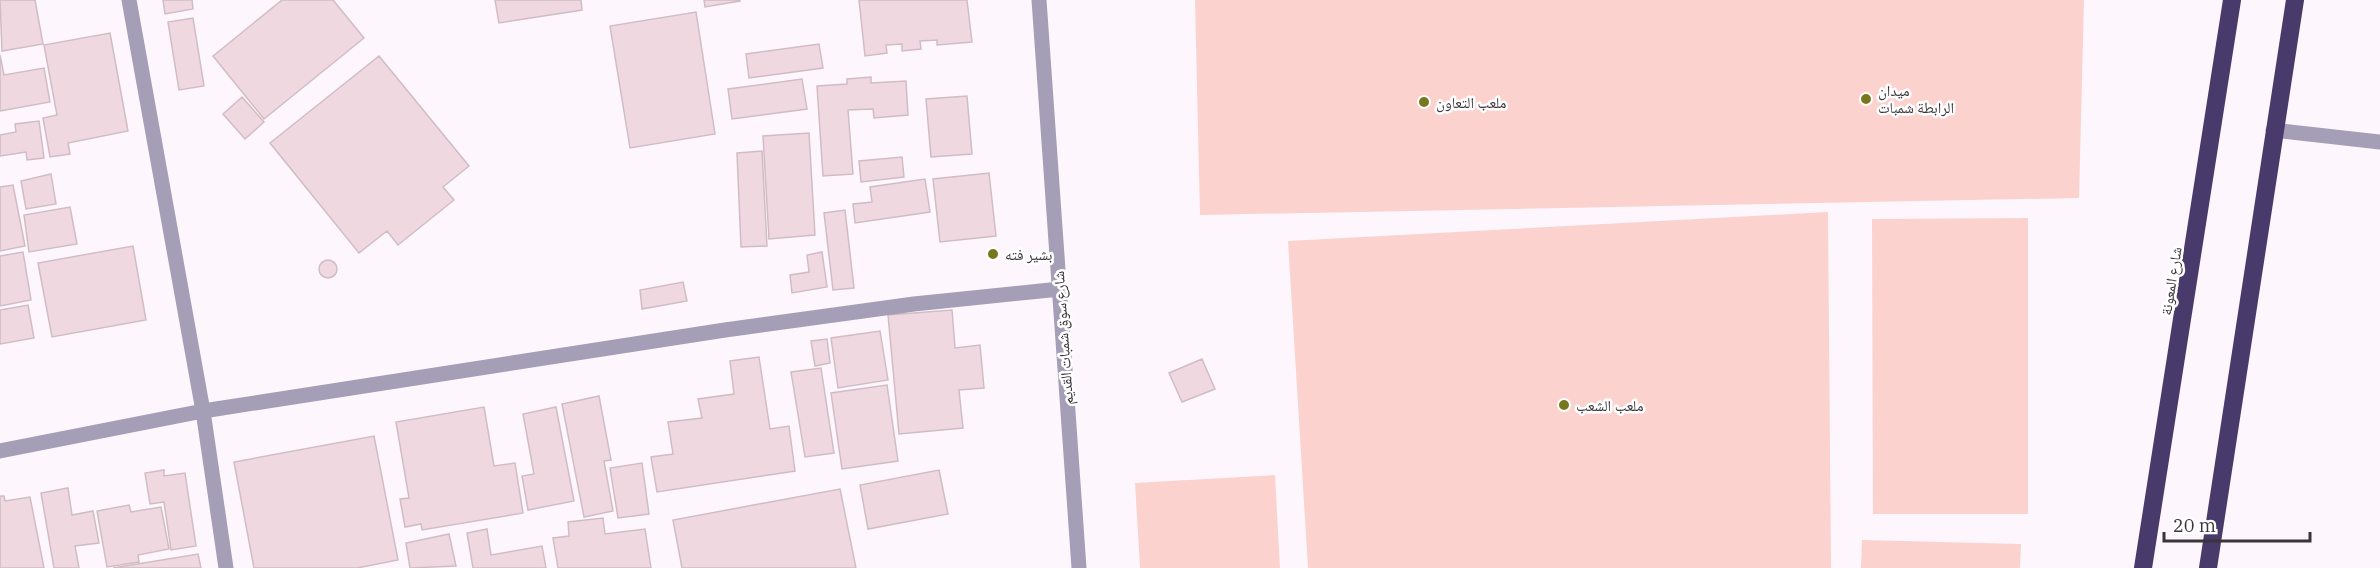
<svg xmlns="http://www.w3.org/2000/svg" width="2380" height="568" viewBox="0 0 2380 568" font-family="'IBM Plex Serif','Noto Naskh Arabic',serif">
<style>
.pitch{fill:#fcd2cf}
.building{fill:#efd8e0;stroke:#d2bcc4;stroke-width:1.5}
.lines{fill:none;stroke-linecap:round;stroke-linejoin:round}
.street{stroke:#a49fb7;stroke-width:15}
.highway{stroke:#483a6a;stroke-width:18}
.poi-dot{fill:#78771e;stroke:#fff;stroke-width:2}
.labels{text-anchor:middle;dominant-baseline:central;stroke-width:5;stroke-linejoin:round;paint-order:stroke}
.poi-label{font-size:15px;fill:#3b353b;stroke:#fff;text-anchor:start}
.street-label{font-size:15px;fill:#3b353b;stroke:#fff}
</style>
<rect width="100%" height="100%" fill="#fdf7fd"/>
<!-- pitch -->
<path class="pitch" d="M1195,0h889l-5,198 -879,17z
M1828,212l3,356h-523l-20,-327z
M2028,218v296h-155l-1,-295z
M1275,475l5,93h-140l-5,-85z
M1862,540l159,4 -1,24h-159z"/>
<!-- building -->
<path class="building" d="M0,0h35l8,44 -41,7z
M163,0h29l1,9 -28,5z
M282,0h51l31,38 -100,81 -51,-63z
M495,0h86l1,10 -83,13z
M704,0h36v1l-35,6z
M859,0h108l5,42 -35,3v-5l-17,1 1,8 -19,2v-7l-16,1 1,8 -22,3z
M696,12l19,122 -85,14 -20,-122z
M193,18l11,68 -25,4 -11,-68z
M110,33l18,98 -60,12 2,11 -20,3 -7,-39 14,-3 -13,-70z
M819,44l4,24 -74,10 -3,-24z
M0,55l4,20 40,-7 6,34 -50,9z
M379,56l90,110 -26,21 11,13 -56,45 -11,-14 -28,22 -89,-110z
M871,77v6l35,-2 2,34 -34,3 -1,-9 -25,1 5,64 -30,2 -6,-90 30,-2v-5z
M802,79l5,30 -75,10 -4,-30z
M967,96l5,58 -41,3 -5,-58z
M242,97l22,25 -19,17 -22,-25z
M39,121l5,37 -17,2 -1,-8 -26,4v-21l16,-3 -1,-8z
M809,133l6,102 -46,4 -6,-103z
M762,151l5,95 -26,1 -4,-94z
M902,157l2,20 -43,5 -2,-21z
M989,173l7,63 -56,6 -7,-63z
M51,174l5,30 -30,5 -5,-28z
M925,179l5,33 -75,11 -2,-19 19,-2 -2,-15z
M13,185l12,61 -25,5v-64z
M70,207l7,37 -48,8 -5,-37z
M845,210l9,78 -21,2 -9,-77z
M133,246l13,74 -94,17 -14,-74z
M23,252l8,48 -31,6v-50z
M822,252l5,35 -35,6 -2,-18 19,-3 -2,-17z
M319 269a9 9 0 1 1 18 0a9 9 0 1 1-18 0Z
M683,282l4,19 -45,8 -2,-19z
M28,305l6,33 -34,6v-34z
M952,310l3,38 25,-3 4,43 -25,2 4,38 -64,6 -11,-119z
M880,331l8,49 -50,8 -7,-50z
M827,339l3,24 -15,3 -4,-25z
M759,357l11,72 19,-3 6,45 -138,21 -6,-35 22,-3 -5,-32 34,-4 -4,-19 36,-5 -4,-33z
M1202,359l13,30 -33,13 -13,-29z
M821,368l13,85 -29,4 -14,-85z
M887,385l11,76 -56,8 -11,-76z
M599,396l12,64 -7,1 9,50 -29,6 -22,-113z
M484,407l10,59 21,-3 8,50 -101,17 -1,-6 -16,3 -5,-28 9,-1 -13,-76z
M556,407l18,94 -46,9 -6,-34 12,-2 -11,-60z
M374,436l24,124 -41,8h-103l-20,-106z
M642,463l7,51 -31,4 -8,-50z
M164,470v6l21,-3 11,73 -25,4 -7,-48 -14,2 -5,-31z
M939,470l9,44 -80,15 -8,-44z
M68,488l4,27 21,-4 6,32 -24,3 4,22h-25l-13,-75z
M840,489l16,79h-174l-9,-48z
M0,496h4l1,5 25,-4 14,71h-44z
M129,505l2,7 30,-5 8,42 -31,6 1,7 -32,5 -10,-56z
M603,518l2,16 40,-5 6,39h-93l-5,-30 16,-2 -1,-14z
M487,529l4,26 51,-9 4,22h-73l-6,-35z
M449,534l7,32 -46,2 -4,-25z
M198,554l3,14h-88z"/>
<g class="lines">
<!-- street -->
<path class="street" d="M129,0l74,411 23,157
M1039,0l40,568
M2273,130l107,12
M0,451l203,-40 522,-81 189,-26 146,-15"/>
<!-- highway -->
<path class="highway" d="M2143,568l89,-568
M2208,568l87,-568"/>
</g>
<!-- markers -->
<g class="poi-dot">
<circle cx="1866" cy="99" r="6"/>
<circle cx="1424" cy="102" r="6"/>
<circle cx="993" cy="254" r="6"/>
<circle cx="1564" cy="405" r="6"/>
</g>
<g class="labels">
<!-- poi labels -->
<g class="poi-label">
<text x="1878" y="90">ميدان<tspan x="1878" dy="17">الرابطة شمبات</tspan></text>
<text x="1436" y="102">ملعب التعاون</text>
<text x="1005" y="254">بشير فته</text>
<text x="1576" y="405">ملعب الشعب</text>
</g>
<!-- street labels -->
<g class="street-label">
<text transform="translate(2171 281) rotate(-81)">شارع المعونة</text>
<text transform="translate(1063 338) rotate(-94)">شارع سوق شمبات القديم</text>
</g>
</g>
<!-- scale -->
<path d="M2164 532v9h146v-9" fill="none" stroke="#3b353b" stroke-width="3"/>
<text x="2173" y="532" font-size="18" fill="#3b353b" stroke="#ffffff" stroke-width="4.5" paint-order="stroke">20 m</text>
</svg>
